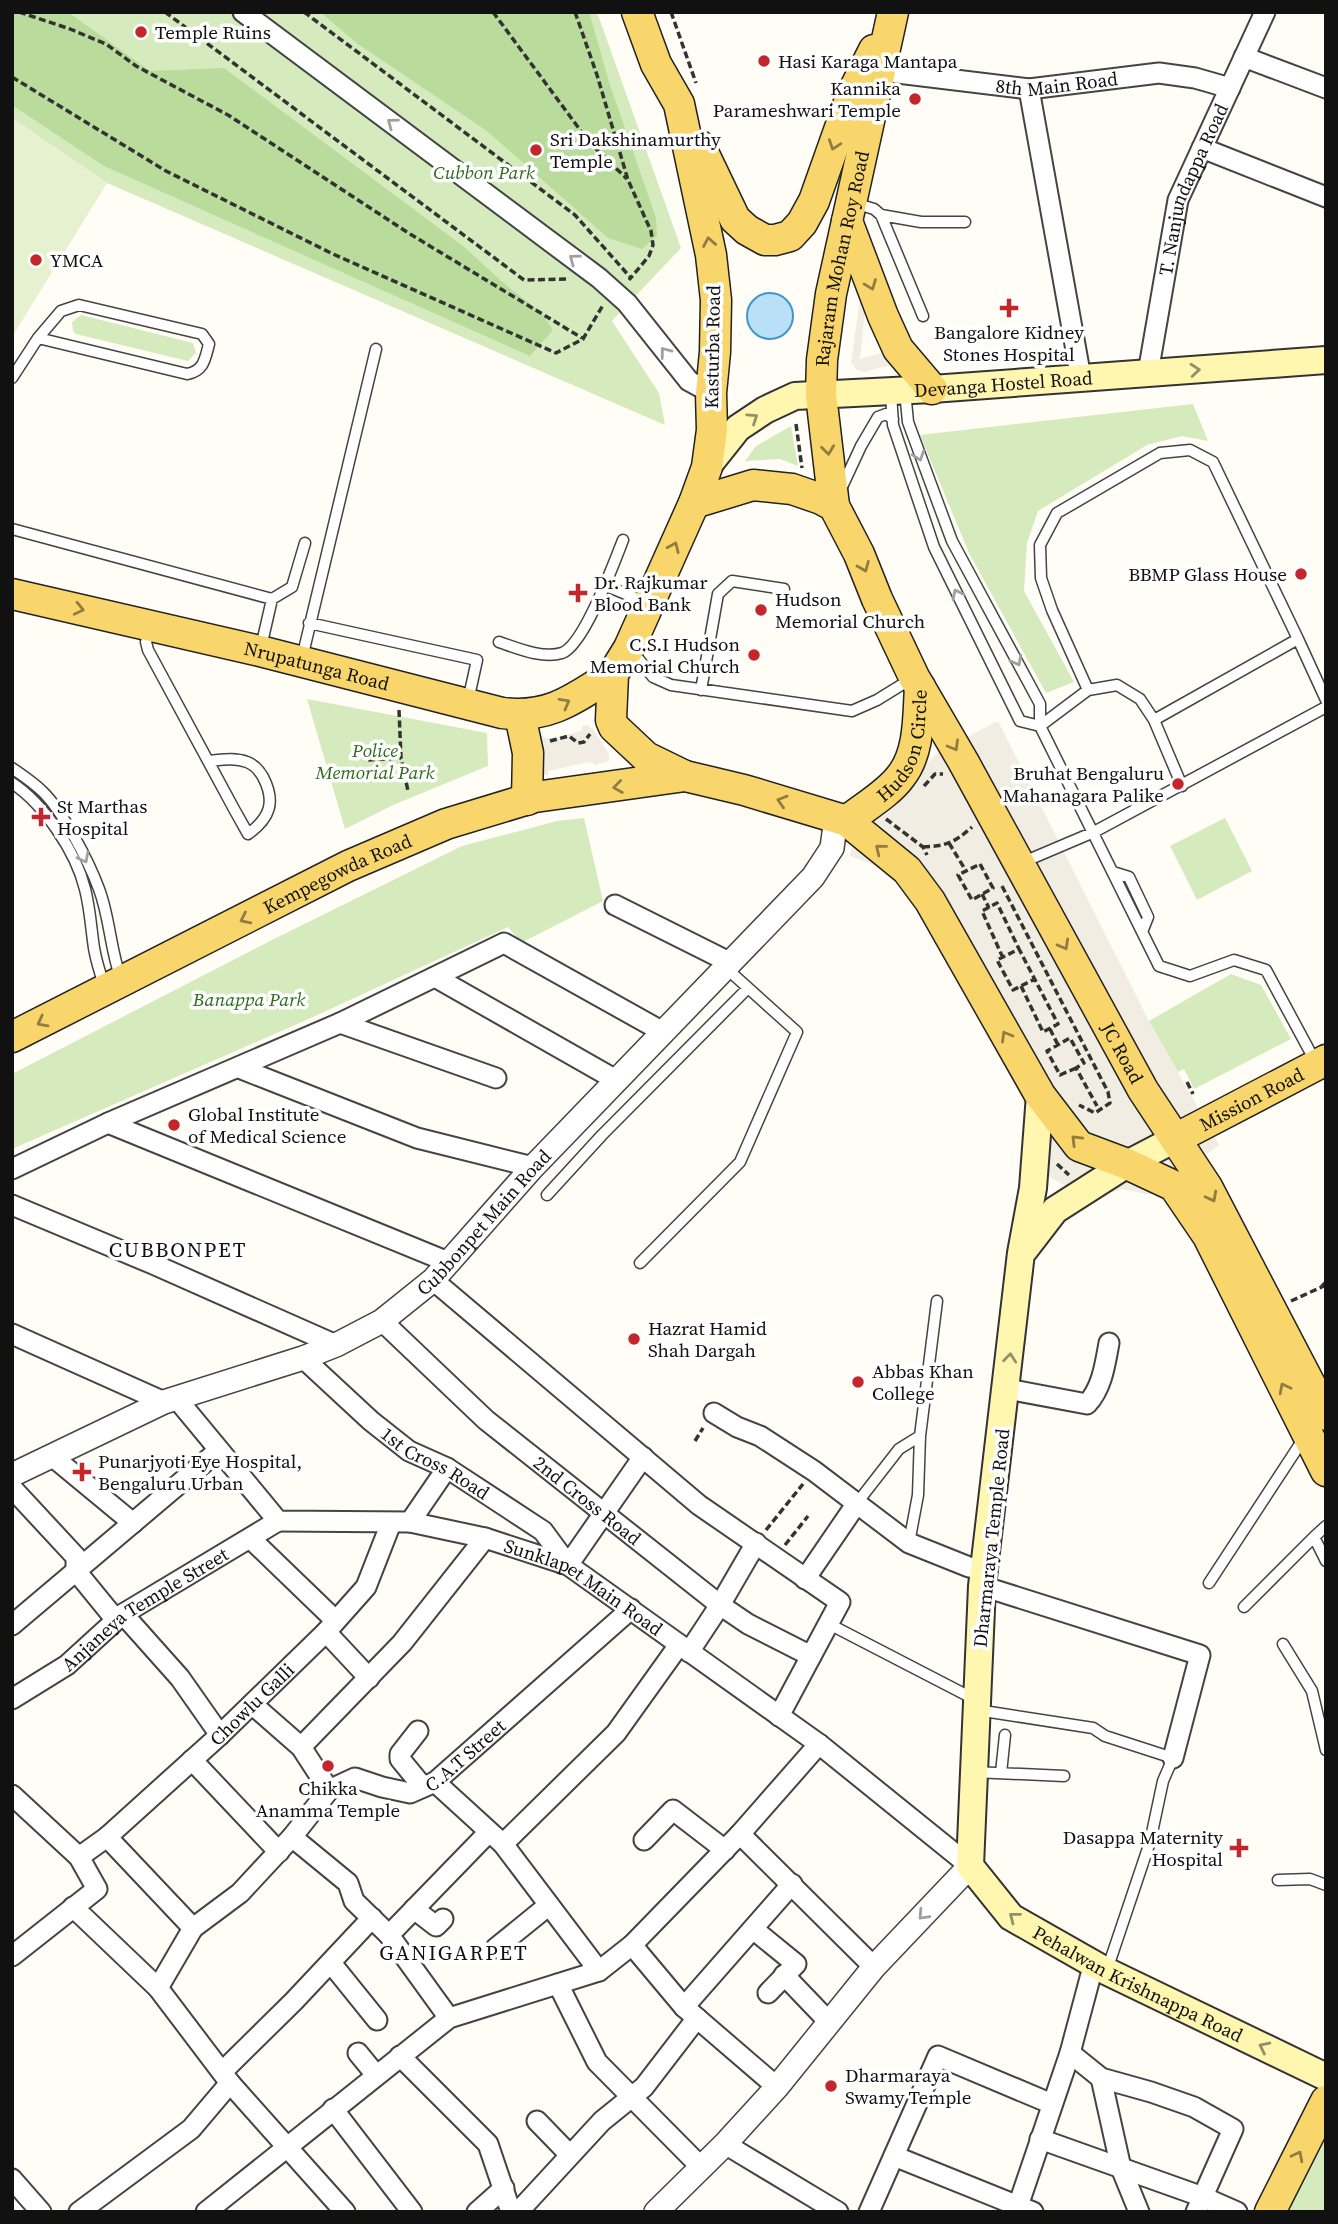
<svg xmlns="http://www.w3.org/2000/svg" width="1338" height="2224" viewBox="0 0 1338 2224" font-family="'Source Serif 4',serif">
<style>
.green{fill:#d5ebbd}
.forest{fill:#b9dc9c}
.pitch{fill:#e6f2cf}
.plaza{fill:#f1ede2}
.water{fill:#b9e0f7;stroke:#3f96cf;stroke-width:2}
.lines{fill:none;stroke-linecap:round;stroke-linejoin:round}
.service-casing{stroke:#444;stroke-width:13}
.minor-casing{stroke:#444;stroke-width:23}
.tertiary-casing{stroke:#444;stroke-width:26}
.secondary-casing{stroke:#333;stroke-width:30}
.primary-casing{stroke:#222;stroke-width:33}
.path{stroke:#333;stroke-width:3.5;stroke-dasharray:7 3.5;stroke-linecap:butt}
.service{stroke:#fff;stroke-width:10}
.minor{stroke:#fff;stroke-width:19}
.tertiary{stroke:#fff;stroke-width:23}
.secondary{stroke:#fff6b0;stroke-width:26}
.primary{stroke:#f9d66b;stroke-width:30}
.oneway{stroke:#a0a0a0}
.oneway2{stroke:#917d42}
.oneway3{stroke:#948f68}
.poi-dot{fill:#c4262e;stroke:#fff;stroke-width:2.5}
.labels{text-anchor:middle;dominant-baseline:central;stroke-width:7;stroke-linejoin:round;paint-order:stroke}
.poi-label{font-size:19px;fill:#111;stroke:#fff;text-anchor:start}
.street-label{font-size:19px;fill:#111;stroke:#fff}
.park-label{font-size:19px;font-style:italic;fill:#2f6b1f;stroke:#fff}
.neighbourhood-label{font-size:21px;letter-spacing:2px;fill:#111;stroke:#fff}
</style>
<rect width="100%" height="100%" fill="#fffdf5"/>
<!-- green -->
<path class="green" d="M12,12h585l84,236 -69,73 47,72 6,32 -558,-242 -95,-65z
M81,315l112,28 3,10 -8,8 -112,-27 -3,-3 -1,-9z
M1193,404l15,37 -26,-5 -35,9 -109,66 -11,32 -3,48 50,91 -28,11 -77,-140 -49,-118z
M791,426l7,40 -18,-7 -35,2 11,-15z
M307,699l180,34 1,33 -95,39 -48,24z
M584,818l19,83 -82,42 -13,-16 -197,91 -299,131v-75l260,-134 190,-94 95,-25z
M1225,818l27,53 -55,29 -27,-54z
M1231,974l30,11 30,54 -97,50 -10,-20 -6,3 -29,-51z
M1326,2127v85h-40z"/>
<!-- forest -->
<path class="forest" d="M12,12h56l82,59 74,-3 239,178 44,40 34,26 12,18 -23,26 -426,-190 -92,-61z
M320,12h269l20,70 47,136 1,18 -15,13 -34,-11 -121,-107 -129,-87z"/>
<!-- pitch -->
<path class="pitch" d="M12,118l95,65 -95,154z"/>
<!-- plaza -->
<path class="plaza" d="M861,290l5,10 -6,59 28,-8 5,13 -28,8 -8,-2 -6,-7z
M998,721l151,300 70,124 -69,50 -28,-6 -33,11 -60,-35 -2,-50 -5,-17 -115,-220 -57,-22 9,-42 39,-21 40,-41z
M587,725l6,4 16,25v7l-15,4 -1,-3 -9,1 -36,8v4h-6l-3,-38 4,-2 1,3h10l17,-4 11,-4v-4z"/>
<!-- water -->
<path class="water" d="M747 316a23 23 0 1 1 46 0a23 23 0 1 1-46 0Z"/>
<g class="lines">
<!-- service casing -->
<g class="service-casing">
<path id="service" d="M854,203l20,6 7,6 42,101
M881,215l40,7h44
M12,378l26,-40 149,36c17,-3 18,-15 22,-30l-7,-10 -123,-29 -18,6 -23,27
M905,391l3,31 44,119 88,163v22l119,240 31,10 44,-16 32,10 49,91
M891,393l2,32 41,122 86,174 20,5 48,-36 29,-5 23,14 14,21 144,-81 28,61
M841,489l20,-43 17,-29 8,-3 7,5
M12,529l260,70 -11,48
M604,585l41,17
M272,599l20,-12 13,-44
M309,623l168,37 -9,41
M150,630l-4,12 2,8 86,159 14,25c22,-16 28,-32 15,-57 -4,-7 -8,-12 -16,-15 -13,-5 -26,-2 -39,-1
M499,642c18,6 43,17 63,11 22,-8 52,-90 61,-113
M632,651l21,26 18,8 181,26 25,-11 34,-21
M302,658l74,-309
M701,690l17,-96 14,-13 52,8
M1088,690l-36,-80 -11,-32 -1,-33 17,-32 103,-60 30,-3 23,12 85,177
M1154,720l28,66
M12,768c10,7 21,14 30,23 21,20 47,71 57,98 11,29 11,60 22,90
M12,783c32,21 64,69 73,106 5,19 6,39 9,59 2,12 6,25 10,37
M1021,863l73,-31 232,-125
M1113,872l16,5 19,40 -6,15
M547,1195l55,-60 145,-146
M640,1263l100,-101 57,-130 -71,-64
M857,1503l42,-54 21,-13
M1326,1526l-12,11 12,24
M909,1543l9,-48 2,-59 17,-135
M1209,1583l95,-145
M1244,1607l70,-70
M829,1624l145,75
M1283,1644l29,47 14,59
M977,1710l116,18 12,8 68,22 -10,23 -13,61 -43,128
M974,1772l90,4
M1001,1773l4,-38
M1278,1880l32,-1 16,6"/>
</g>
<!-- minor casing -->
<g class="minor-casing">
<g id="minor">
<path d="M243,12l356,266 28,25 62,78 22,12"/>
<path d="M1244,57l82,31"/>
<path id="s1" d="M881,71l148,18 130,-16 36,5 35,10"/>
<path d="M1029,89l52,289"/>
<path d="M1202,148l124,49"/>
<path id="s2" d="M1150,373h-2l30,-173 87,-188"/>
<path d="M615,905l116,58"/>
<path d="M435,977l181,103"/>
<path d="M340,1023l156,55"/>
<path d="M239,1068l178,70 116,29"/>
<path d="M108,1123l340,139"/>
<path d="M12,1169l96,-46 232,-100 164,-80 159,89"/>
<path d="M12,1205l141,59 183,81"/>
<path d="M433,1280l266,225 141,97 -61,114"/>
<path id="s3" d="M382,1321l104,99 234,185 28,19 63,32"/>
<path d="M12,1334l152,68"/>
<path id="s4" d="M303,1358l68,63 38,30 38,17 96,63 25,34 75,-108"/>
<path d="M1007,1389l80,15c15,-16 18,-39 22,-61"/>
<path id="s5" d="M177,1399l101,122 132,1 75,16 83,27 251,179 151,122"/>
<path d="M714,1413l23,14 23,9 54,35 95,72 60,24 15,3"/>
<path d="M53,1457l80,66"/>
<path d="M12,1488l64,69v14l40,49"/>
<path d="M410,1522l37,-54"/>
<path d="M251,1539l84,81"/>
<path d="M805,1579l52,-76"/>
<path d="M982,1586l218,69 -27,103"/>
<path d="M123,1614l57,64 40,57"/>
<path d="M12,1625l206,-174"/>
<path d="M326,1632l43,46"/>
<path d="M689,1652l31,-47 36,-62"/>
<path id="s6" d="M12,1699l55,-34 56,-51 155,-93"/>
<path d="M253,1705l48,42 28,43"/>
<path d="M418,1731l-18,23v5l23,28"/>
<path d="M301,1747l101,-104 83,-105"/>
<path d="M192,1760l87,92"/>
<path d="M435,1782l68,62 96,127"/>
<path d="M12,1795l67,62 18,32 -85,67"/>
<path d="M740,1834l134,133"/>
<path d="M107,1837l86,91 -35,60 72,95 115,129"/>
<path d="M292,1837l56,46 6,18 35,34 60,83"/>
<path d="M644,1840l29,-30 52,40"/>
<path d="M503,1844l113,-111 63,-88"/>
<path id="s7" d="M79,1857l28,-20 113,-102 106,-103 40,-45 25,-64"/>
<path d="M73,1907l85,81"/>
<path d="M414,1909l22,17 7,-7"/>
<path id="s8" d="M193,1928l47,-35 52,-56 37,-47 26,-12 27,9 28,6 25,-11 196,-173"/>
<path d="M753,1929l43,35 -28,29"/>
<path d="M389,1935l99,-102"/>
<path d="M632,1945l52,62 93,80"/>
<path d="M496,1948l53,-43"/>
<path d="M331,1963l46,57"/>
<path d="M784,1975l45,47"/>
<path d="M558,1984l39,78 104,105"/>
<path d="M684,2007l108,-123"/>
<path d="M358,2053l18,22"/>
<path d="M1070,2053l31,25 50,14 43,15 39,22 -37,83"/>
<path d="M400,2056l88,88 23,68"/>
<path d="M222,2072l72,-71 78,-83"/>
<path d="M1101,2078l20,90 18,44"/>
<path d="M333,2109l79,103"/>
<path d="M537,2121l33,34"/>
<path d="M1040,2139l163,58 34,15"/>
<path d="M725,2144l113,68"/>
<path d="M894,2156l139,56"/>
<path d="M12,2179l29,33"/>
<path d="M79,2212l112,-83 39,-46"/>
<path d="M206,2212l243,-194 150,-47 33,-26 108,-111 79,-90"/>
<path d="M477,2212l27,-24"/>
<path d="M518,2212l84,-91 42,-34 53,-69"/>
<path d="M869,2212l69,-156 114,48"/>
<path d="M1016,2212l54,-159 24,-90"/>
</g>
</g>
<!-- tertiary casing -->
<g class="tertiary-casing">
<g id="tertiary">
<path id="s9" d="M12,1475l152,-73 139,-44 33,-13 46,-24 51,-41 100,-113 280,-290 19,-29 4,-30"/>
<path d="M656,2212l69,-68 52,-57 97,-120 96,-101"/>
</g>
</g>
<!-- secondary casing -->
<g class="secondary-casing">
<g id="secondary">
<path id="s10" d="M707,467l31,-39 27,-18 30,-14 137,-7 394,-29"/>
<path id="s11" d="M1040,1095l-7,93 -12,65 -39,333 -12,280 41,51 95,54 220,106"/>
<path d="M1025,1249l30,-39 72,-46 50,-26"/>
</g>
</g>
<!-- primary casing -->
<g class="primary-casing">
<g id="primary">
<path d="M637,12l19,52 23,40 32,151 5,45 -1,52 -4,41 1,37 -5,37 -13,36 -65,145 -16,26 -2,46 3,7 32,30 39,19 59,14 103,31 60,49 23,31 110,194 39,51 48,18 47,22 34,50 118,235"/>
<path d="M700,146l35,73 12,11 18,10h10l15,-4 12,-13 12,-22 38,-107 22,-44"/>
<path d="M847,221l36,95 15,33 34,40"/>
<path id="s12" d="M694,503l59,-18 39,4 29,10 13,7 25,48 18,45 37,78 49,84 180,329 64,97 119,228"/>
<path id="s13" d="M834,506l-13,-111 1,-35 9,-66 62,-282"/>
<path id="s14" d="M12,594l248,57 242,62c48,6 73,-15 111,-39"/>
<path d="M520,715l8,38 -1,47"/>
<path id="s15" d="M847,821c17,-14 41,-27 54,-45 19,-24 17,-60 19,-89"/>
<path id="s16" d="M12,1037l336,-171 98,-42 89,-27 150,-21"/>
<path id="s17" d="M1177,1138l149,-78"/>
<path d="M1270,2212l56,-111"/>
</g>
</g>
<!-- path -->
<path class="path" d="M19,12l51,17 36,15 30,22 92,49 182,119 172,104
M165,12l359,268 45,-1
M304,12l271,203 56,63
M493,12l96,130 38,37
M575,12l22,63 31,105 23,51 2,14 -4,11 -20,24
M671,12l25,71
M12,77l154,94 167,83 223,99 27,-14 20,-34
M796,424l6,44
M399,710l2,48 7,33
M550,741l19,-5 9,7 6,-1 6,-8
M368,760l33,-2
M924,786l11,-12h8
M886,819l37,28 4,8
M949,843l17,28
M923,847c23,-1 31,-4 49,-20
M980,864l13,24 -21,12 -14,-25z
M1002,886l106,206 2,11 -15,10 -16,-8
M982,894l7,14
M1003,958l-21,-47 15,-8 22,46
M1021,986l22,46 15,-8 -39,-75 -22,11 16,30 22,-11
M1050,1029l8,16
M1076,1068l-16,7 -13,-24 23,-13 14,25 -8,5 21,38
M1187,1082l6,12
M1057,1164l12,11
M1326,1282l-4,4 4,2
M1291,1301l35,-16
M695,1441l8,-13
M766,1530l37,-46
M785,1545l23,-29"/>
<!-- service -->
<use href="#service" class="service"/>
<!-- minor -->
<use href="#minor" class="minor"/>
<!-- tertiary -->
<use href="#tertiary" class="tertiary"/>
<!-- secondary -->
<use href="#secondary" class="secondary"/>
<!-- primary -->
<use href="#primary" class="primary"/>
</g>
<!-- one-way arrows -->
<defs><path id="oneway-chevron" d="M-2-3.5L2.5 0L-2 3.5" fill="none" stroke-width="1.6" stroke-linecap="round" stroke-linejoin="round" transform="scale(1.75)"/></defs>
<g class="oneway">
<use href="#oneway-chevron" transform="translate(392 123) rotate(-143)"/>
<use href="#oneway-chevron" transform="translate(574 259) rotate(-143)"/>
<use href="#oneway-chevron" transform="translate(665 352) rotate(-127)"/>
<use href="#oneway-chevron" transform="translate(919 456) rotate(71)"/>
<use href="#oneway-chevron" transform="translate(957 594) rotate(-116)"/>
<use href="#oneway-chevron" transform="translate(1017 661) rotate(62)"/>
<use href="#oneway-chevron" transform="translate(84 858) rotate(63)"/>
<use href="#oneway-chevron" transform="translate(923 1915) rotate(133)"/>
</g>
<g class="oneway2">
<use href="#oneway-chevron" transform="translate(834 145) rotate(109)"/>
<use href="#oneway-chevron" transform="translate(709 242) rotate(-100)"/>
<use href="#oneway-chevron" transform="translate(871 285) rotate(69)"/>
<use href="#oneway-chevron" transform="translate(828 450) rotate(83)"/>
<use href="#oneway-chevron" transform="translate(674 547) rotate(-66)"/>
<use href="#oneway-chevron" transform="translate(864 567) rotate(68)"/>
<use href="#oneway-chevron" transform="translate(79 609) rotate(13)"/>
<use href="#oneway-chevron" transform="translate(565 703) rotate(-29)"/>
<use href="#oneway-chevron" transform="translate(954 746) rotate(60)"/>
<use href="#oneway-chevron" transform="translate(618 787) rotate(172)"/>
<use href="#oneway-chevron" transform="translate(782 801) rotate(-163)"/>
<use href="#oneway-chevron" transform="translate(880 849) rotate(-141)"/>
<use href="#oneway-chevron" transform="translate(245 919) rotate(154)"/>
<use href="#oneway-chevron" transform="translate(1064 945) rotate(61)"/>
<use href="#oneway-chevron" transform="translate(42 1022) rotate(152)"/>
<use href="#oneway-chevron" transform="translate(1006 1036) rotate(-120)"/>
<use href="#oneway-chevron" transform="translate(1076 1140) rotate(-135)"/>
<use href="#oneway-chevron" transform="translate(1212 1197) rotate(62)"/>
<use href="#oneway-chevron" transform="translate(1284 1388) rotate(-117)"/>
<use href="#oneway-chevron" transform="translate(1298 2156) rotate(-63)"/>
</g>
<g class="oneway3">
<use href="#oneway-chevron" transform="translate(1195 370) rotate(-5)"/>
<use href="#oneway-chevron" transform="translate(753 418) rotate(-34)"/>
<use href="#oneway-chevron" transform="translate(1010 1358) rotate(-84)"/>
<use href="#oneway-chevron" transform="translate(1014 1917) rotate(-142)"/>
<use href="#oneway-chevron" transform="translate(1264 2047) rotate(-154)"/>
</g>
<!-- markers -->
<g class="poi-dot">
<circle cx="141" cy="32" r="7"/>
<circle cx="764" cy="61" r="7"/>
<circle cx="915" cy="99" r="7"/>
<circle cx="536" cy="150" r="7"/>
<circle cx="36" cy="260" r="7"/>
<path d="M1005.5 297.5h7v7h7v7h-7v7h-7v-7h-7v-7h7z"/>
<circle cx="1301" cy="574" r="7"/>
<path d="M574.5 582.5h7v7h7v7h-7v7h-7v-7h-7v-7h7z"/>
<circle cx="761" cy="610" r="7"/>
<circle cx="754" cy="655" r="7"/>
<circle cx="1178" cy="784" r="7"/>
<path d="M37.5 806.5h7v7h7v7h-7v7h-7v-7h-7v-7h7z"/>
<circle cx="174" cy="1125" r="7"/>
<circle cx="634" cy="1339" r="7"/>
<circle cx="858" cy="1382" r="7"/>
<path d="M78.5 1461.5h7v7h7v7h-7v7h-7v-7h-7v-7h7z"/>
<circle cx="328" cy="1766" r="7"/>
<path d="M1235.5 1837.5h7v7h7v7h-7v7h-7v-7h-7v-7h7z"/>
<circle cx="831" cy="2086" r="7"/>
</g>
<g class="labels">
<!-- poi labels -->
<g class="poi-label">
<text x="155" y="32">Temple Ruins</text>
<text x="778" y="61">Hasi Karaga Mantapa</text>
<text x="901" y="88" text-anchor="end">Kannika<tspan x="901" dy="22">Parameshwari Temple</tspan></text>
<text x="550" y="139">Sri Dakshinamurthy<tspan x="550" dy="22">Temple</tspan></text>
<text x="50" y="260">YMCA</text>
<text x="1009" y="332" text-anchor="middle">Bangalore Kidney<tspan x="1009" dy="22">Stones Hospital</tspan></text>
<text x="1287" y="574" text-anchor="end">BBMP Glass House</text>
<text x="594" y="582">Dr. Rajkumar<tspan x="594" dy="22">Blood Bank</tspan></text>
<text x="775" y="599">Hudson<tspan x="775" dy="22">Memorial Church</tspan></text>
<text x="740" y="644" text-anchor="end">C.S.I Hudson<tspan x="740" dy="22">Memorial Church</tspan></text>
<text x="1164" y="773" text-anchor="end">Bruhat Bengaluru<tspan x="1164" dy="22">Mahanagara Palike</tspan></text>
<text x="57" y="806">St Marthas<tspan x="57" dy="22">Hospital</tspan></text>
<text x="188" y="1114">Global Institute<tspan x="188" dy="22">of Medical Science</tspan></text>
<text x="648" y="1328">Hazrat Hamid<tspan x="648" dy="22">Shah Dargah</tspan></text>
<text x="872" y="1371">Abbas Khan<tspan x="872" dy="22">College</tspan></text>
<text x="98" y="1461">Punarjyoti Eye Hospital,<tspan x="98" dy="22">Bengaluru Urban</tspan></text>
<text x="328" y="1788" text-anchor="middle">Chikka<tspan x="328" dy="22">Anamma Temple</tspan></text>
<text x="1223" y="1837" text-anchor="end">Dasappa Maternity<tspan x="1223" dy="22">Hospital</tspan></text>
<text x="845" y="2075">Dharmaraya<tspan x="845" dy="22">Swamy Temple</tspan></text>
</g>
<!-- street labels -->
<g class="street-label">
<text stroke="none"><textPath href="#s1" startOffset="177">8th Main Road</textPath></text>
<text stroke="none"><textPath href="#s2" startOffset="192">T. Nanjundappa Road</textPath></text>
<text stroke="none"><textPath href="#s13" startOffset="250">Rajaram Mohan Roy Road</textPath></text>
<text transform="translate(712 347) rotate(-89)">Kasturba Road</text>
<text stroke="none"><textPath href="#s10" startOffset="324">Devanga Hostel Road</textPath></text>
<text stroke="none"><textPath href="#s14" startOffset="313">Nrupatunga Road</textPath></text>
<text stroke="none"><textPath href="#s15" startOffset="100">Hudson Circle</textPath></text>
<text stroke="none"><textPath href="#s16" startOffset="364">Kempegowda Road</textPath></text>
<text stroke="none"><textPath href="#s12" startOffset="765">JC Road</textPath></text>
<text stroke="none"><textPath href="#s17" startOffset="84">Mission Road</textPath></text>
<text stroke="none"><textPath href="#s9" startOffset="544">Cubbonpet Main Road</textPath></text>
<text stroke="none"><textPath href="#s4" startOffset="170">1st Cross Road</textPath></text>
<text stroke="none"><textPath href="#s3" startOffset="273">2nd Cross Road</textPath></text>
<text transform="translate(991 1538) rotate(-84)">Dharmaraya Temple Road</text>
<text stroke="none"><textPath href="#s5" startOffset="478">Sunklapet Main Road</textPath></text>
<text stroke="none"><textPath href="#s6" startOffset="161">Anjaneya Temple Street</textPath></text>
<text stroke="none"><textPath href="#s7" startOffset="231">Chowlu Galli</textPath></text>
<text stroke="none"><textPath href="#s8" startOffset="348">C.A.T Street</textPath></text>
<text stroke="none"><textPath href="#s11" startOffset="984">Pehalwan Krishnappa Road</textPath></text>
</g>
<!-- park labels -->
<g class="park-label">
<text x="484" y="172">Cubbon Park</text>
<text x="375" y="750">Police<tspan x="375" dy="22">Memorial Park</tspan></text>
<text x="249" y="999">Banappa Park</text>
</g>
<!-- neighbourhood labels -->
<g class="neighbourhood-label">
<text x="178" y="1249">CUBBONPET</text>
<text x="454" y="1952">GANIGARPET</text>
</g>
</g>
<!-- border -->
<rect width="1338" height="2224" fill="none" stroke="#111111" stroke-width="28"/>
</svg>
